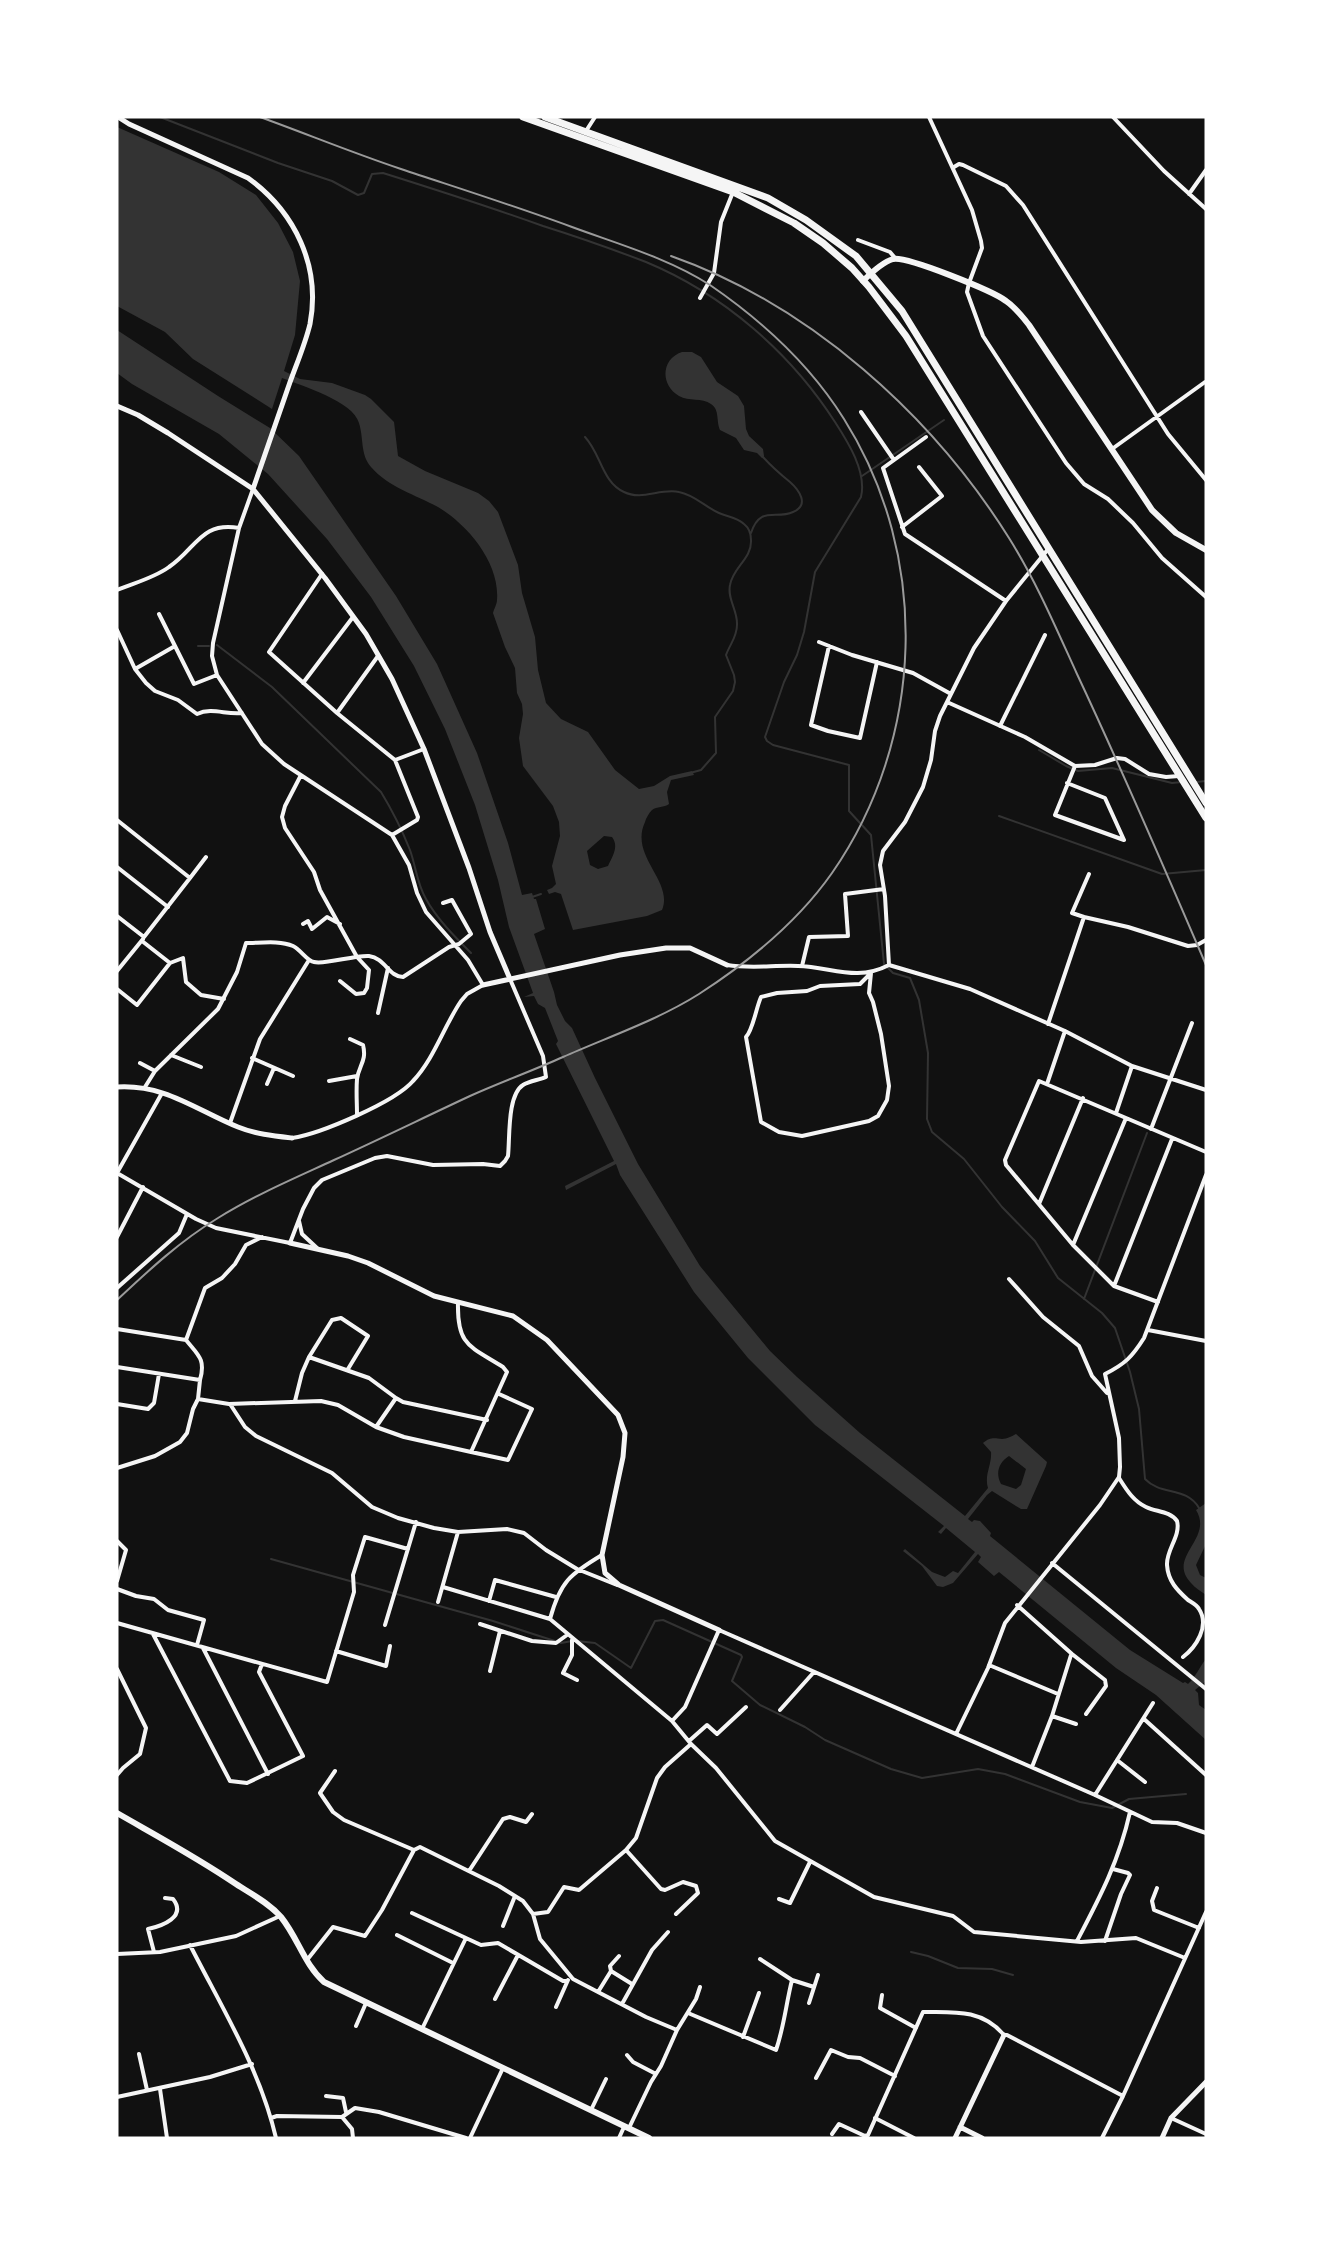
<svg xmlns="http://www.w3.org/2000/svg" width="1323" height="2255" viewBox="0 0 1323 2255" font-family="'Exo 2',sans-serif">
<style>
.water{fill:#333;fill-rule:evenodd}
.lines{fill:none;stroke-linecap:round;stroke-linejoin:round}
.stream{stroke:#333;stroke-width:2}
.minor{stroke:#f5f5f5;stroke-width:4}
.tertiary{stroke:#f5f5f5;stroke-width:5}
.secondary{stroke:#f5f5f5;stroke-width:6}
.primary{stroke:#f5f5f5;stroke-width:6}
.trunk{stroke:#f5f5f5;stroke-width:7}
.rail{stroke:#9a9a9a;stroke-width:2}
</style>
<rect width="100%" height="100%" fill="#111"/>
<!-- water -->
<path class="water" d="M117,127l102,45 37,23 22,28 15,29 7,29 -5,54 -11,36 16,8 32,4 33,12 6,4 23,23 4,34 27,15 53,22 11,8 9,11 20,53 4,28 13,44 3,33 8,33 15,16 27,13 27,38 24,19 15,-3 16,-10 22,-5 2,4 -23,5 -4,12 2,12c-5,4 -12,2 -17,6 -3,3 -6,8 -7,12 -16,34 29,59 17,88l-15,6 -74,14 -12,-36 -6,-2 -6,2 -2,-4 5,-2 4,-4 -4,-18 8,-30 -1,-14 -6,-16 -30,-40 -4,-28 4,-24 -1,-10 -5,-11 -2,-25 -10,-21 -12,-34c1,-4 4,-9 4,-13 3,-37 -29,-75 -59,-93 -22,-12 -50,-20 -67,-40 -11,-13 -7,-28 -12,-44 -6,-22 -57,-37 -77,-45l-10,31 -79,-50 -28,-27 -48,-26zM604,836l8,1c7,9 1,19 -4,29l-10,3 -8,-4 -3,-14z
M117,330l101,66 52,32 29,28 97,140 41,68 40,89 31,90 14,52 10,-2 2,6h2l9,30 -11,5 20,58 3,13 8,16 7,7 23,50 43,86 62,102 70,85 27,26 63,56 105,83 23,-28c-4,-13 4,-23 3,-36l-8,-9c7,-6 11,-5 19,-4 5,0 10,-3 14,-5l31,28 -1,4 -19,43h-6l-29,-18 -5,4 -19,24 4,3 2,-2 6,1 11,12 -1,3 140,114 53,33 2,-1 3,2c7,-6 12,-18 18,-25v22l-11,9 3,3 1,12 7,5v30l-50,-45 -40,-27 -117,-96 -5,4 -16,-14 3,-5 -3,-3 -25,29 -10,4 -6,-1 -15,-20 -19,-15 2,-2 27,23 13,5 8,-6 5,2 17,-21 -29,-24 -5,6 -3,-2 6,-6 -129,-101 -67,-67 -54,-66 -74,-117 -4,-11 -50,26 -1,-4 49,-25 -58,-117 2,-3 -13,-33 -7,-4 -4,-8 -10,1 9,-4 -24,-66 -11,-47 -23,-75 -30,-76 -31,-63 -43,-69 -44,-58 -59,-65 -49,-40 -87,-50 -15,-11zM1009,1456l17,13 -5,16 -5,4 -15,-5c-6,-11 -2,-22 8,-28z
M682,352h10l9,5 16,25 21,14 6,10 2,23 3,7 14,13 1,7 -2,2 -5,-5 -13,-3 -8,-12 -16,-8c-4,-9 0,-20 -9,-26 -9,-7 -22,-2 -32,-8 -19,-11 -18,-37 3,-44z
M1206,1503v41l-10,21 4,10 6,3v17c-5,-4 -11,-7 -15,-12 -25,-26 23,-44 5,-73z"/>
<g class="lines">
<!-- stream -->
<path class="stream" d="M160,117l118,46 54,18 26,14 6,-2 8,-19 11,-1c54,17 107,34 160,53 35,11 69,23 103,36 77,32 144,90 189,160 13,20 32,50 26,75l-46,75 -11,60 -7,23 -13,27 -19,55 2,4 6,4 76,20v46l22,24 13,129 9,9 17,5 9,22 9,53 -1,66 5,13 32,27 38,48 33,34 23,37 44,35 13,15 15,44 9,37 6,70c16,17 41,7 54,29
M585,437c16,17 17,45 39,55 18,9 36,-4 55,0 16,3 26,15 40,21 9,4 18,4 25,11 5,4 7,10 7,16 1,19 -18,27 -21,45 -3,14 8,26 7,40 0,12 -7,19 -11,30l8,20 1,7 -2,9 -18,26 1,36 -15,17 -11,3
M862,476l82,-56
M751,533c9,-28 25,-13 42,-21 17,-7 6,-22 -3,-30 -10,-8 -19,-16 -28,-26
M217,645l55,42 109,105c11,18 21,38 29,58 6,17 7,34 16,49 11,20 29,38 45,54
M198,646h11
M1039,750l27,16 12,5 34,-3 60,15 10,-1
M1196,782l10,-1
M999,816l163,58 44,-4
M532,897l9,-3
M1084,1299l63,-166
M271,1559l222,62 68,22 11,-2
M577,1641l18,2 36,25 24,-47 8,-1 78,35 1,2 -10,24 28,24 45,22 20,13 66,29 31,9 56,-9 27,5 75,28 32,6 17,-9 57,-5
M911,1952l17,4 30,12 34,1 21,6"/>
<!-- minor -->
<path class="minor" d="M929,117l43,93 9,31 1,7 -13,35 -2,9 16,44 83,127 18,21 24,15 25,24 29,35 44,39
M1113,117l51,54 42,38
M586,131l9,-14
M954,167l5,-3 4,1 43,21 17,19 145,229 38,46
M1189,194l17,-24
M858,240l32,12 5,6
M700,298l14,-25 7,-51 12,-30
M861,412l33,48
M926,437l-43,31 22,66 101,67
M1112,449l93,-67
M253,489l-14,39 -26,115 -1,13 5,19 45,69 22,20 108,71 17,30 8,28 9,19 42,48 15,25 -16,9 -6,7c-17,25 -27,58 -48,80 -18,21 -93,53 -121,57
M902,527l40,-31 -23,-29
M322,574l-53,78 68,61 58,47 23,57 -1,3 -25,15
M117,590c17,-7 37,-12 52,-23 27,-18 32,-46 70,-39
M159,614l16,32
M117,630l18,39 11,14 9,8 23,9 19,14c15,-7 29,1 45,-1
M819,642l33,13 61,18 38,21
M829,646l-18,79 17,6 32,7 17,-76
M135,669l40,-23 19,38 23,-9
M303,683l50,-66
M947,702l78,35 50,29 20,-1 22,-7 8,1 24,15 17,3 13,-1
M337,713l41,-57
M1000,726l45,-91
M395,760l29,-11
M301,775l-16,31 -3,11 3,11 29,44 6,18 37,67 12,13 -2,18 -3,5 -8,1 -16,-13
M1067,783l38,15 19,42 -69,-25 20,-49
M117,820l73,58 -46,59 -27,-21
M117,867l51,40
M190,878l16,-21
M1084,917l-12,-4 17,-39
M303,924l5,-3 4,8 15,-12 13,7
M170,963l13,-5 3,24 15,13 23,4
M727,965c24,4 47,0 71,1 34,1 58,16 91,-1l81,24 95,42 67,35 74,24
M889,965l-4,-69 -5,-31 3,-14 22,-29 18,-35 8,-27 4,-29 5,-15 34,-68 32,-47 43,-53
M802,966l7,-29 39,-1 -3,-42 39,-5
M117,971l26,-32
M871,973l-2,20 4,9 8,32 8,52 -2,14 -9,16 -9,5 -67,15 -23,-4 -18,-10 -15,-85c7,-7 10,-29 15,-40l16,-4 30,-2 13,-5 40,-2z
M117,989l20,16 33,-42 -28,-22
M378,1013l10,-45
M1048,1024l36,-107 44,10 60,19 9,-1 9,-5
M350,1039l13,6c4,16 -4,20 -6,34 -1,12 0,24 0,36
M171,1055l30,12
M252,1058l41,18
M140,1063l15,8
M329,1081l28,-5
M267,1084l7,-16
M1047,1084l18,-53
M145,1087l10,-16 63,-62 19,-37 9,-29c14,0 34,-3 47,3 8,4 14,15 21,16 11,3 40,-7 55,-6 16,2 20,21 34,21l46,-30 10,-3 12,-10 -19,-34 -9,3
M1116,1113l16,-47
M230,1123l30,-84 49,-79
M1151,1129l41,-106
M117,1173l79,46 20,9 74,15 13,-34 11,-21 8,-8 53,-22 12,-2 46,9 50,-1 17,2 5,-5 3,-5c2,-18 -1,-61 15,-71 6,-4 16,-5 23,-8l-3,-21 -33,-77
M117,1173l45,-80
M1039,1204l44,-106
M299,1221l3,13 15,14
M117,1237l26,-50
M1073,1245l53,-127
M1009,1279l34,38 36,29 13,30 15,17
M1114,1286l58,-147
M117,1288l62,-55 8,-19
M1158,1302l-44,-16 -41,-41 -67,-80 -1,-5 34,-79 167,71
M117,1329l69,11c12,15 20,19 14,40
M1148,1330l58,11
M186,1340l19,-52 17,-10 13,-14 11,-19 16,-8
M309,1357l60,21 27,20 -20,29
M117,1367l83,13 -2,19 -5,10 -6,24 -7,9 -25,14 -38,12
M396,1398l7,4 84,18
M198,1399l31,5 92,-3 17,4 38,22 28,10 67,15 36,-80 -4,-5c-33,-21 -46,-21 -45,-64
M295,1401l7,-28 7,-16 23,-37 9,-2 27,18 -20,33
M117,1404l31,5 6,-6 5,-29
M230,1404l15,23 11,9 76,37 40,34 26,11 36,10 24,4 49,-3 17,4 22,17 31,19 40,16
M471,1452l37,8 24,-51 -33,-15
M1119,1478c7,11 14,23 27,29 10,5 24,4 31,14 4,15 -11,29 -10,44 1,16 10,25 21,35 3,2 9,5 11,9 11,17 -3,38 -16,48
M117,1541l9,9 -9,31
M1052,1563l154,126
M443,1587l107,32 122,102 19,23 25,24 59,73 99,56 79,19 21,16 107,10 55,-4 49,20
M117,1589l19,7 18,3 14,11 36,10 -7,25
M489,1601l6,-21 61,17
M438,1602l20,-70
M1017,1605l55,49 33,26 1,6 -20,28
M550,1619c10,-37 20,-45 52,-64
M117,1623l210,59 27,-90 -1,-17 12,-38 43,12
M480,1624l52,17 24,2 11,-8
M385,1625l31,-103
M153,1634l77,147 17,2 56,-27 -44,-84 3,-8
M572,1640v15l-9,18 14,7
M203,1648l65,126
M336,1651l50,15 4,-20
M989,1665l69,29
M117,1669l29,59 -6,26 -17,14 -6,7
M490,1671l10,-40
M780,1710l34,-38
M1052,1716l24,8
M1144,1719l62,56
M672,1721l13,-14 34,-77 376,165 57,27 25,1 29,10
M956,1734l32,-66 17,-45 95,-118 19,-28 1,-10 -1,-29 -14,-64c20,-10 27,-17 39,-36l62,-163
M689,1741l18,-16 10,9 29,-27
M1117,1760l28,22
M1032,1767l20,-51 19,-61
M335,1771l-15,22 13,19 11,8 70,30 6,-3 79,39 24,15 10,13 7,25 33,40 73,38 31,13
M1095,1795l58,-92
M626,1850l35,39 4,1 18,-8 13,4 2,7 -22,21
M469,1871l34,-52 7,-2 16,5 6,-8
M1157,1888l-5,13 2,9 45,18
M779,1899l11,4 20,-41
M412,1913l69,32 17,-2 65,38h4
M533,1914l15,-2 16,-25 15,3 47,-40 10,-12 21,-60 8,-11 26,-23
M503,1926l12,-30
M397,1935l56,28
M1077,1941c23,-44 42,-80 53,-129
M1105,1941l16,-47 9,-19 -2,-2 -15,-4
M190,1945c32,63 70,124 86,193
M154,1952l-6,-23c14,-3 39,-12 25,-30l-8,-1
M117,1954l43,-2 76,-16 44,-20
M760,1959l32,21 22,7
M307,1960l26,-33 32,9 17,-26 32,-60
M611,1971l21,13
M598,1992l13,-21 -1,-5 9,-10
M882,1995l-2,13 36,20
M495,1999l23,-44
M809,2003l9,-28
M622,2004l30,-54 16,-18
M556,2007l12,-27
M688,2013l88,37c8,-23 10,-46 16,-70
M356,2026l10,-23
M422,2029l44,-91
M743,2037l16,-44
M139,2054l8,36
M627,2055l6,7 23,12
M816,2078l15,-28 17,7 12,1 35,18
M160,2089l7,49
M326,2096l17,2 3,14
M117,2097l93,-20 42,-13
M591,2110l15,-31
M342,2117l10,12 1,9
M271,2118l6,-2 65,1 13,-9 24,4 87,26
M875,2118l39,20
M1171,2118l35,16
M629,2128l22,-46 10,-16 16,-36 19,-31 4,-12
M832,2134l7,-10 26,12 3,-1 55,-123c31,0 59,-3 81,23h3l116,61
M470,2138l33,-70
M619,2138l5,-11
M1102,2138l21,-42 83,-184"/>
<!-- tertiary -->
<path class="tertiary" d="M118,117l11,7 119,54c47,34 73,88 62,146 -5,21 -14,41 -21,61 -12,35 -24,69 -36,104
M117,406l21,9 30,18 85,56 72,89 41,56 26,45 32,70 45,119 21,64 20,47
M483,985l137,-30 46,-7h24l37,17
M117,1087c48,-3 79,23 121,40 17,7 36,9 54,11
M290,1243l58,13 20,7 66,33 79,20 34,24 71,75 7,18 -2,24 -21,98 3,18 14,12 100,45
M960,2127l22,11
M955,2138l49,-103
M1162,2138l9,-20 35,-36"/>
<!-- secondary -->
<path class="secondary" d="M117,1813c40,23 81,45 119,71 15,10 33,19 45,33 17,21 23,47 43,65l325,156"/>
<!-- primary -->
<path class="primary" d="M863,281c8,-8 20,-19 30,-22 14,-3 100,32 113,42 9,6 16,15 23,24l123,185 24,23 30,17"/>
<!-- trunk -->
<path class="trunk" d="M523,117l210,75 61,31 29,20 29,25 17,19 37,49 300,482
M545,117l223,81 38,22 50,36 46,55 304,492"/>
<!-- rail -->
<path class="rail" d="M671,256c139,49 261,159 338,282 27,43 47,90 68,136 45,96 87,193 129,291
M117,1300c32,-30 63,-59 101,-82 37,-23 77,-40 116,-58 46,-21 91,-43 136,-64 31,-14 62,-25 93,-39 45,-20 95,-37 136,-63 51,-33 98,-71 133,-121 93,-134 99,-316 12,-454 -33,-53 -83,-99 -134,-134 -42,-27 -92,-41 -138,-58 -57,-21 -114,-39 -171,-58 -48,-16 -94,-35 -141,-52"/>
</g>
<!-- border -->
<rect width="1323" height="2255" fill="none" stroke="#ffffff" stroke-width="237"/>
</svg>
